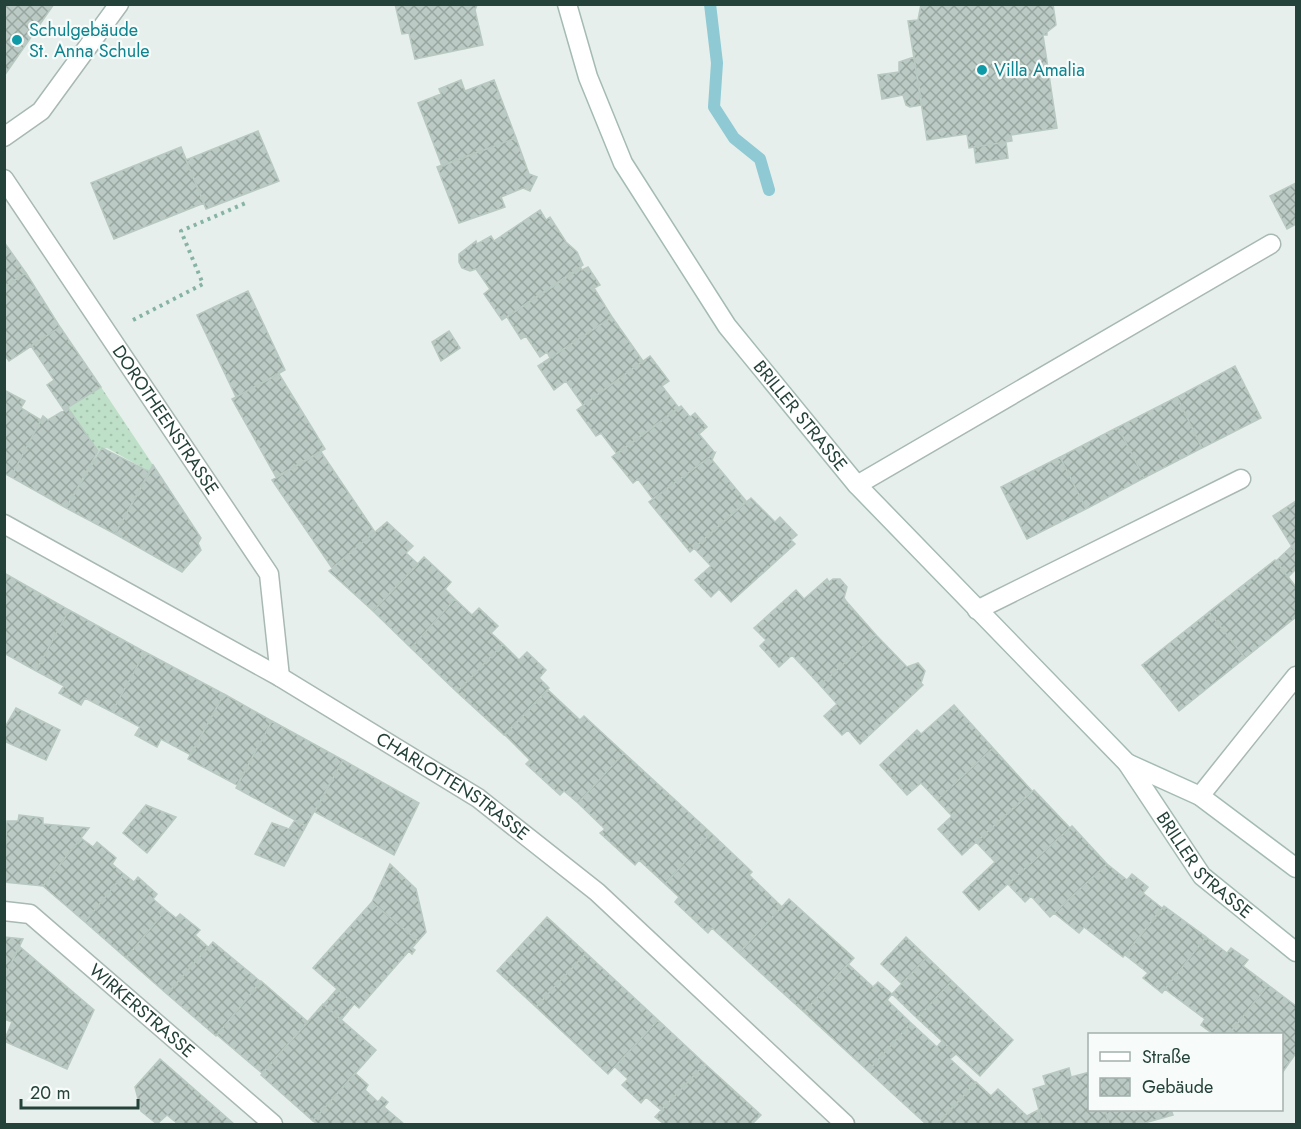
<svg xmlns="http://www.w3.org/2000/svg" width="1301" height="1129" viewBox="0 0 1301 1129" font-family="Jost,sans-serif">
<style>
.garden{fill:url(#garden-dots)}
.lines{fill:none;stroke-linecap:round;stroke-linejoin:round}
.stream{stroke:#8ec9d4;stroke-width:12}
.building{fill:url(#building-cross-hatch);stroke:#b8c9c2;stroke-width:1.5}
.lane-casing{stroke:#a8b8b2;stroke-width:21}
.street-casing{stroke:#a8b8b2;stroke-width:21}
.secondary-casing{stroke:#a4bbb3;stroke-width:21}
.path{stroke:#86b3a5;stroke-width:4;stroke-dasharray:3 4.5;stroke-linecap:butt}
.lane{stroke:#fff;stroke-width:18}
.street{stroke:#fff;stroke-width:18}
.secondary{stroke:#fff;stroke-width:18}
.culture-dot{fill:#0f9aa8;stroke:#f7fbf9;stroke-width:2}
.labels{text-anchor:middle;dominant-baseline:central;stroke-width:4.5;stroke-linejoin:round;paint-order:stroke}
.culture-label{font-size:18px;fill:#0d838f;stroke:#f7fbf9;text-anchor:start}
.street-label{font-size:18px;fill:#24423a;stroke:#f7fbf9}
</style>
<defs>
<pattern id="garden-dots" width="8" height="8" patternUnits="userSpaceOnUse" patternTransform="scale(1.5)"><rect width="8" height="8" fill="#bfe0c8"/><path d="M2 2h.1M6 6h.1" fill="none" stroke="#a4c1ad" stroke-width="1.8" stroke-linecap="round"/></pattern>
<pattern id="building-cross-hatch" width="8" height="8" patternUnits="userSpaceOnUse" patternTransform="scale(1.5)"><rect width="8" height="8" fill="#bbcac4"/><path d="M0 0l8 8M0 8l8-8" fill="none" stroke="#98a6a0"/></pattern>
</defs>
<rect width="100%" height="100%" fill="#e6efeb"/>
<!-- garden -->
<path class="garden" d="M101,387l52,78 -3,7 -43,-24 -9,3 -30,-43z"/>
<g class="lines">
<!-- stream -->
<path class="stream" d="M710,4l7,59 -3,44 20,31 26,21 9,31"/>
</g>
<!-- building -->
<path class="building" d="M4,4h50l-50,72z
M395,4h86l-4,1 -2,5 8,35 -68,14 -6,-26 -7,1z
M921,4h132l3,21 -9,7v3h-4l14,93 -46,7 1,6 -43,7 -2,-14 -40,6 -19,-119 10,-1z
M914,57l8,48 -12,2 -4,-2 -3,-10 -21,4 -4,-24 21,-3v-10z
M461,80l4,11 29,-11 22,58 -74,28 -24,-63 23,-9 -2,-5z
M258,131l21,50 -73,28 -20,-49z
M516,138l13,36 8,3 -7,14 -7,-3 -22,9 4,10 -46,16 -22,-56z
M1006,142l2,16 -32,5 -2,-16z
M181,147l23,56 -90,36 -23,-56z
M1296,183v41l-9,5 -17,-33z
M540,210l6,10 4,-3 16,25 11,10 6,13 -81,55 -18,-26 6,-5 -14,-20 -6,2 -8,-3 -3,-6v-8l17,-13 1,3 14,-8 3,5z
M4,242l22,31 -22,14z
M588,267l12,18 -6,3 18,29 -62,41 -3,-6 -7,5 -14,-21 -5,3 -14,-22 74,-49 1,2z
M26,273l34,54 -51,34 -5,-7v-67z
M248,291l37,79 -49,27 -39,-82z
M612,317l31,44 -60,44 -17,-24 -12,9 -16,-24z
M60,327l41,60 -37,23 -17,-25 7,-5 -23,-34z
M449,331l11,17 -19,13 -9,-19z
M650,356l19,25 -7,5 17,22 -62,46 -16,-21 -5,3 -19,-26z
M1235,366l26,52 -59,30 -25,-51z
M279,374l46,75 -49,28 -44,-78z
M4,390l21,11 -4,7 20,12 -30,57 -7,-4z
M1177,397l25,51 -58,30 -26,-51z
M681,406l9,11 5,-4 12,14 -8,7 16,19 -62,46 -15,-20 -5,4 -21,-26z
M68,408l30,43 -32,57 -55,-31 32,-61 5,4z
M1118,427l26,51 -58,31 -26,-52z
M102,448l48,24 -35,62 -49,-26z
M321,452l54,80 -43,36 -60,-88z
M715,453l-3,7 34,41 -56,51 -41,-50z
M1060,457l26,52 -59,30 -26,-52z
M153,465l48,73 -3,5 3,7 -19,22 -67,-38z
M751,498l24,24 5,-5 17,18 -6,5 4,4 -64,58 -12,-13 -8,8 -16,-17 16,-14 -17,-18z
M1296,501v52l-23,-37z
M387,522l26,24 -7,7 12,11 -45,47 -44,-40z
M1292,546l4,7v16l-8,8 -12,-16z
M424,557l27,25 -6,7 10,10 -44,49 -38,-37z
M1275,560l21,27v30l-51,41 -36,-46z
M4,573l65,37 -33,61 -32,-18z
M827,579l2,3 4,-3h7l7,8 -3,11 2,3 30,34 -56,50 -28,-30 -13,12 -19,-21 6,-6 -12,-12 42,-38 8,9z
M455,599l17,16 7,-7 19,18 -7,7 12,11 -46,48 -46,-44z
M69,610l76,42 -33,60 -27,-14 -4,7 -22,-12 5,-7 -28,-15z
M1209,612l36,46 -66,53 -37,-46z
M876,635l31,32 11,-4 7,8 -4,12 2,2 -63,59 -12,-14 -6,5 -18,-19 13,-12 -17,-19z
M503,644l16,16 8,-8 19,18 -7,8 10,10 -45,47 -47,-43z
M145,652l79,42 -33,61 -30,-16 -4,8 -22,-12 5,-8 -28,-15z
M548,690l32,30 4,-4 40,37 -46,50 -14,-12 -4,4 -34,-31 4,-4 -25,-25z
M224,694l48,27 -35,64 -49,-26z
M954,705l39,43 -56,52 -16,-17 -14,12 -27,-30 37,-35 4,4z
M16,708l44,22 -14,30 -42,-19v-12z
M272,721l71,39 -37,66 -70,-38z
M993,748l39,43 -70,64 -24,-26 14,-13 -15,-16z
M624,753l87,80 -46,51 -26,-24 -4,5 -35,-32 5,-4 -27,-26z
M343,760l76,43 -25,52 -79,-43z
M1034,790l36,38 -91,82 -16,-18 32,-30 -19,-20z
M146,805l30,12 -29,36 -24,-20z
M19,815l24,3v6l46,4 -46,58 -39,-4 3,-61h11z
M295,820l11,6 -22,40 -29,-12 17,-31 17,6z
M1072,826l35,38 -57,53 -19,-21 -6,6 -17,-18z
M711,833l41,39 -3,3 33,32 -43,46 -27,-25 -4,5 -33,-31 4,-5 -14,-13z
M81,838l12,9 4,-5 19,16 -4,6 12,10 -39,48 -42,-36z
M390,864l26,25 10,43 -8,9 -46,-39z
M1107,864l20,16 5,-6 16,13 -5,6 19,15 -39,49 -39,-30 -5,6 -25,-20z
M124,874l10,8 4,-5 19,17 -4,5 13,11 -40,48 -41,-36z
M789,899l65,59 -50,54 -65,-59z
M372,902l46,39 -6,7 3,2 -3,4 -3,-3 -50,57 -46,-40z
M1164,906l42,31 -44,56 -19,-15 5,-5 -23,-18z
M166,910l10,8 4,-4 20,16 -5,5 13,12 -41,47 -41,-36z
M547,917l39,36 -50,54 -39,-36z
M4,937l19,2 -19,40z
M906,937l21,20 -25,27 -21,-20z
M1206,937l21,16 4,-5 17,12 -5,6 25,19 -39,49h-16l-12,-9 4,-6 -40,-30z
M213,942l48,40 -45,54 -49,-42z
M19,946l75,64 -27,59 -63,-28 8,-19 -8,-3v-40z
M586,953l72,67 -50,54 -72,-67z
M927,957l25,24 -35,37 -25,-24z
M848,964l25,23 5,-5 14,12 -5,6 24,23 -43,48 -64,-59z
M261,981l47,41 -46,51 -45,-38z
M952,981l61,59 -33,36 -63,-58z
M1268,985l28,21v47l-14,20v-39h-53z
M337,989l17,15 -13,16 -17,-16z
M323,1004l53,46 -63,71 -52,-46z
M658,1020l47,44 -44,46 -15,-13 -5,6 -19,-18 6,-6 -13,-12z
M911,1023l26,24 5,-6 14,13 -6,5 26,24 -39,41h-11l-58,-53z
M160,1059l74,65h-56l-11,-9 -10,9 -16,-13 -6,-24z
M705,1064l56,51 -9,9h-88l-9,-7z
M1069,1068l2,9 19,-5v38h15l4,14h-66l-10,-35 13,-4 -3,-9z
M355,1073l13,12 -3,5 13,12 4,-5 6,5 -4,5 20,17h-86l-5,-3z
M976,1082l15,14 7,-7 29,27 11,-6 5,14h-106z
M1105,1110h66l2,5 -32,9h-32z"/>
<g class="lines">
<!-- lane casing -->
<g class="lane-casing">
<path id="lane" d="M4,137l37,-26 78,-107
M857,485l414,-241
M977,610l264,-131
M1200,796l96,-120"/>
</g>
<!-- street casing -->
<g class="street-casing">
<g id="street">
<path id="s1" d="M4,179l265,395 11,103"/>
<path id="s2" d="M4,524l276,153 198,121 119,94 248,232"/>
<path id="s3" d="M4,911l26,3 243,210"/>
</g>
</g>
<!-- secondary casing -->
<g class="secondary-casing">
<g id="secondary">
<path id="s4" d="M567,4l21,73 35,86 104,163 130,159 270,278 75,113 94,76"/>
<path d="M1127,763l73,33 96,72"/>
</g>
</g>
<!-- path -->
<path class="path" d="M133,320l70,-36 -22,-53 67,-29"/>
<!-- lane -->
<use href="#lane" class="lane"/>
<!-- street -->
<use href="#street" class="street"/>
<!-- secondary -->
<use href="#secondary" class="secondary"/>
</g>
<!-- markers -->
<g class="culture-dot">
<circle cx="17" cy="40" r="6"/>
<circle cx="982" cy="70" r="6"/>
</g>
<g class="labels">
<!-- culture labels -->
<g class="culture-label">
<text x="29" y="30">Schulgebäude<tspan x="29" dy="21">St. Anna Schule</tspan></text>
<text x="994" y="70">Villa Amalia</text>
</g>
<!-- street labels -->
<g class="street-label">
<text stroke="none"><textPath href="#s4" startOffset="478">BRILLER STRASSE</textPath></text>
<text stroke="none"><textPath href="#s1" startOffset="290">DOROTHEENSTRASSE</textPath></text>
<text stroke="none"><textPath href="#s2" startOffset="520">CHARLOTTENSTRASSE</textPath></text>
<text stroke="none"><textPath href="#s4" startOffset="1084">BRILLER STRASSE</textPath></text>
<text stroke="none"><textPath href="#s3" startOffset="174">WIRKERSTRASSE</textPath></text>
</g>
</g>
<!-- border -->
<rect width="1301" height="1129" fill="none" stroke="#24423a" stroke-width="12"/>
<!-- legend -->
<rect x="1088" y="1033" width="195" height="78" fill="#f7fbf9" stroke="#a3b1ad" stroke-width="1.5"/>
<rect x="1100" y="1052" width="30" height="9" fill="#ffffff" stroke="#a3b1ad" stroke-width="1.5"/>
<text x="1142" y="1063" font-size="18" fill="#24423a">Straße</text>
<rect x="1100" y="1078" width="30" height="18" fill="url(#building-cross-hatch)" stroke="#a3b1ad" stroke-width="1.5"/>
<text x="1142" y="1093" font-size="18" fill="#24423a">Gebäude</text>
<!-- scale -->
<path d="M21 1099v9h117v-9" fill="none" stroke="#24423a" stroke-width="3"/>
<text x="30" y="1099" font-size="18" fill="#24423a" stroke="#f7fbf9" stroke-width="4.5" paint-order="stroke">20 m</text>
</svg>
